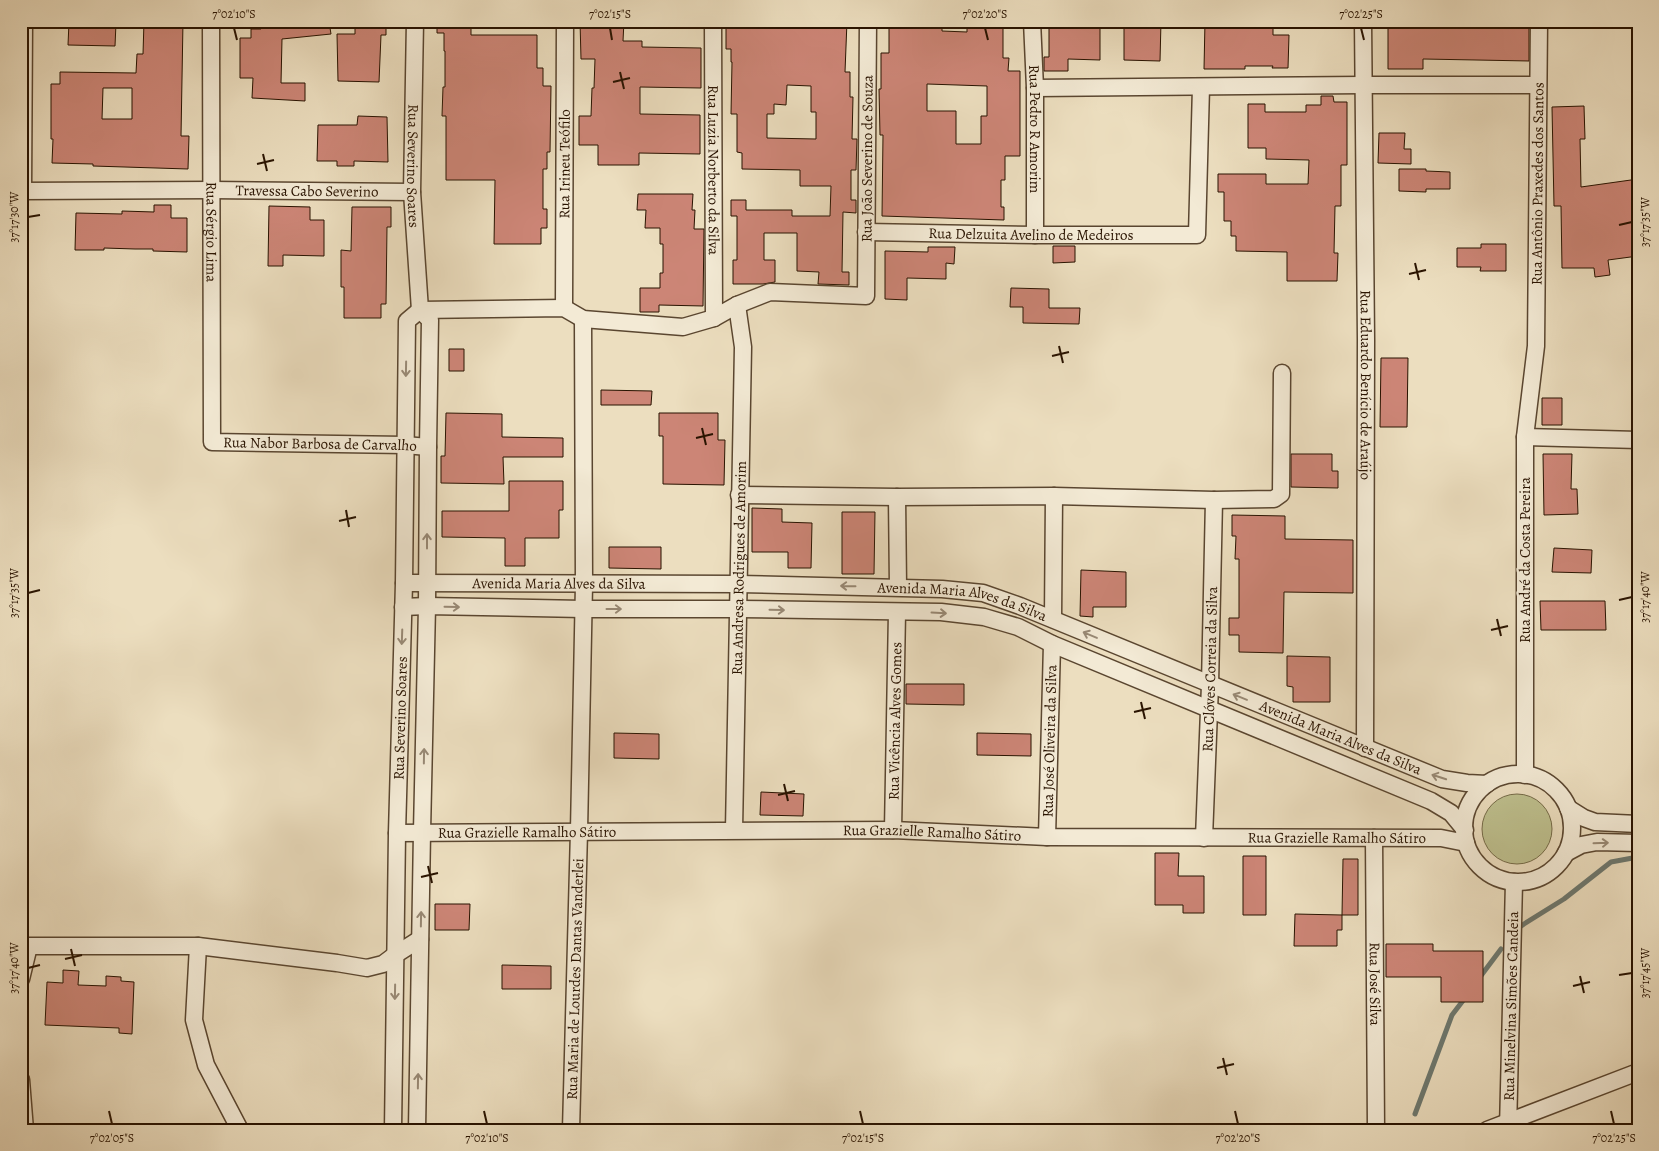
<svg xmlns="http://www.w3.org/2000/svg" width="1659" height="1151" viewBox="0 0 1659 1151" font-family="Alegreya,serif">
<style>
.green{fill:#bec08e;stroke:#746a47}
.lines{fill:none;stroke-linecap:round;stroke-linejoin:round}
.stream{stroke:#6d786f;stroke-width:5}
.building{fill:#cc8576;stroke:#291300;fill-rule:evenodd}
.street-casing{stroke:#5a4630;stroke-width:19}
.street{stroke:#f3ead5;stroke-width:16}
.oneway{stroke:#988975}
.ticks{fill:none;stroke:#291300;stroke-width:2}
.labels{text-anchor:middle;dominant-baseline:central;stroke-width:4.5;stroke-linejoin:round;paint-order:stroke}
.street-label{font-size:15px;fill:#291300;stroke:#f3ead5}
.neatline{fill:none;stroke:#291300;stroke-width:2}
.ticks-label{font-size:12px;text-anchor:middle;fill:#291300}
</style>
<rect width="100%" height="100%" fill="#ecdebf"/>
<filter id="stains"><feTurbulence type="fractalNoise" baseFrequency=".004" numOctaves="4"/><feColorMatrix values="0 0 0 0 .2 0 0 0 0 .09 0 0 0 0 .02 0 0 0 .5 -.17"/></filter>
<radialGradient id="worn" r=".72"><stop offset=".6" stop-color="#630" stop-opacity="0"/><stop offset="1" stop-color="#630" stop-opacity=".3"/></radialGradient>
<!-- green -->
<path class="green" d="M1482 829a35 35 0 1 1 70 0a35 35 0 1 1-70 0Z"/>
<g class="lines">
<!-- stream -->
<path class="stream" d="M1517,929l7,-5 40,-25 47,-37 27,-5
M1480,977l21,-28
M1415,1114l37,-99 13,-17"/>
</g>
<!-- building -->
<path class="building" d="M144,21h39l-2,115h8l-1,33 -95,-3v-2l-41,-1 1,-24h-2v-55h9v-12l76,1 1,-19h6zM103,88h29v31h-30z
M355,21h31v14h-5l-2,47 -41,-1 -1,-47h18z
M437,21h34v14h66v33h6v18h8l-1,66h-3v17h-4v40h4v19h-6v16h-47l1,-64h-49v-64h-4l1,-29h2v-36h-1v-18h-7z
M580,21h44l-1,20h19v6l59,1v40l-61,-1v27l60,1v39l-61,-1v12h-41v-20h-19v-29h12l1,-28h2l1,-29h-14z
M726,21h121l-2,51h5v25h3l-1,42h5l-1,31h-5v30h5v13l-13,-1 -1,60h7v13l-31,-1 1,-12 -22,-1v-38h-33v27h11v22l-12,2h-30v-24h4v-44h-6v-16h15v10h46v6h38l1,-30h-31v-16l-58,-1v-16l-5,-1v-38h-6l1,-52h-1v-13h-5zM787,85l24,1v26h5v27l-49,-1v-24h7v-10l12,1z
M889,21h53v10l25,1v-11h36v37h6l-1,13h12v85h-15v24h-4v27h3v13l-122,-4 1,-81h-3l-1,-46h2v-36h8zM927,84l60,2v30h-6v28h-25v-33h-29z
M1049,21h39v3h12v36l-32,-1v12h-24v-14h5z
M1124,21h37l-1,40 -36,-1z
M1205,21h68v14h16l-1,33h-16l1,-2h-28v3h-41z
M1442,21l87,2v38l-106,-2v10h-35v-47l54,1z
M69,22l47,1 -1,23 -47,-1z
M329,22l2,12 -49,5 -1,44h24v18l-53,-3 1,-20h-13v-40h11v-9h10v-6h25v3z
M1321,96h12l1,6h13v63h-6v41h-6l-1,47h4l-1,28h-50v-29l-51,-1v-15h-5v-15h-7v-29h-6v-18h48v10h42l1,-24 -43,-1v-11h-18v-44h17v8h41v-7h15z
M1584,106l1,33h-5l1,48 57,-8v77l-30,4 2,15 -15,2 -1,-9h-32l-1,-62h-7l-2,-99z
M358,116l29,1 1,45 -34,-1v5h-17v-5h-20l1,-36h39z
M1379,133h26l-1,16h7v15l-33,-1z
M1399,169h27v2l24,1v17h-24v3l-27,-1z
M638,194h55l-1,16h3l-1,19h10l-1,77 -44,-1v7h-19v-24h20v-15h3v-29h-3v-16h-15l1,-18h-9z
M154,205h17v13h16v34l-34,-1v-2h-18l-31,-1v2h-29l1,-37 46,1v-3l32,1z
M269,206l41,1v13h14v36l-41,-1v11h-15z
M352,207h39v20h-4l-1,77h-5v14h-37v-31h-3v-37l10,1z
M1481,244h25v27h-26l1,-4h-24v-19h24z
M1053,246h22v16l-22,1z
M928,247h27l-1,17 -8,-1v16l-39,-1v22l-22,-1v-48l43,1z
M1011,288l38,1v19h31l-1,16 -56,-1v-16h-13z
M449,349h15v22h-15z
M1381,358h27l-1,69h-27z
M601,390l51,1 -1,14h-50z
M1542,398h20v27h-20z
M446,413l56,1v23l61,1v19h-60l1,27 -63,-1v-27h4z
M659,413h59v27h7l-1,45 -61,-1v-48h-4z
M1291,454h41v17h6v17l-47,-1z
M1543,454h29l-1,35h6l1,25 -34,1z
M509,481h54v29h-4v28h-34v28h-20v-28l-63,-1v-26h67z
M752,508l30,1v13l30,1 -1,45h-23v-16h-36z
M842,512h33l-1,62h-32z
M1232,515l53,1v23l68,1v53l-69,-1 -1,61 -44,-1v-17h-10v-17h10v-59h-4l1,-23h-4z
M609,547h52v22l-52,-1z
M1554,548l38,2 -1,23 -39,-1z
M1081,570l45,2v35h-33v10l-13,-1z
M1540,601h65l1,29h-65z
M1287,656l43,1v45h-37v-15l-6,-1z
M906,684h58v21l-58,-1z
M614,733l45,1v25l-45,-1z
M977,733l54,1v22l-54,-1z
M761,792l43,2 -1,22 -43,-1z
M1155,853h24l-1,23h26v37h-21v-8h-28z
M1243,856h23v59h-23z
M1343,859h15v56h-16z
M435,904h35l-1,26h-34z
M1295,914l47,1v15h-5v16h-43z
M1386,944h47v7h50v51h-42v-25h-55z
M502,965l49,1v23h-49z
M63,970l16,1 -1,14 28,1v-10l15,1v4l13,1 -2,52 -13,-1v-5l-74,-3 2,-43 16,1z"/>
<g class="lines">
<!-- street casing -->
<g class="street-casing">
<g id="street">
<path id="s1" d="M211,21l1,421 193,3 23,2"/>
<path id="s2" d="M415,21l-3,171 8,118 10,10 -2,127 -1,159 -5,226 -5,298"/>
<path id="s3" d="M713,21l1,297"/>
<path id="s4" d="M1032,21l3,67v147"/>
<path id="s5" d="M1363,21l3,319 -1,408"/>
<path d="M1035,88l329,-3h173"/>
<path id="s6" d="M21,191l191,-1 200,2"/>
<path d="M23,191l1,-170"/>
<path id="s7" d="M866,232l169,3h162l4,-148"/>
<path id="s8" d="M564,308l1,-287"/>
<path id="s9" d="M420,310l144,-2 19,11 100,8 31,-9 23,-13 33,-13 96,4 2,-275"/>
<path d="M1525,437l113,3"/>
<path d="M739,495l158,2 157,-1 160,4 60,-1 7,-5 1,-121"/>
<path d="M897,497l1,90"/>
<path id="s10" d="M404,583l335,1 203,5 41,4 37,13 422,173 25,4 20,1"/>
<path d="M403,607l24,-1 156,3h156l202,3 43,5 34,10 34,17 379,157 20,12 14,17"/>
<path d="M1053,619l1,-123"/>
<circle cx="1518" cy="828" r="54"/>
<path id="s11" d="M1525,775v-338l11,-91 3,-325"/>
<path d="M1568,808l16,10 11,4 43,2"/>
<path id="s12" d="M734,830l9,-483 -6,-42"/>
<path id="s13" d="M893,830l4,-218"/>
<path id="s14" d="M397,833l496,-3 154,7 394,1 25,5"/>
<path id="s15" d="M1047,837l5,-193"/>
<path id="s16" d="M1204,838l6,-153 4,-185"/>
<path id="s17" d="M1374,838l2,292"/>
<path d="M1566,853l15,-8 16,-3 41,1"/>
<path d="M198,946l-4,74 12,45 34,65"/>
<path d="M21,979l8,-33h169l139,17 30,5 16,-4 12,-9 25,-16"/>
<path d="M21,1080l4,50"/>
<path id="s18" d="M393,1130l4,-297 7,-250 3,-262 13,-11"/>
<path id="s19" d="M571,1130l8,-299 5,-247 -1,-265"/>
<path d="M1487,1130l151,-58"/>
<path id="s20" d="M1508,1130l6,-248"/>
</g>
</g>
<!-- street -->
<use href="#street" class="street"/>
</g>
<!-- one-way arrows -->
<defs><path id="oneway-shaft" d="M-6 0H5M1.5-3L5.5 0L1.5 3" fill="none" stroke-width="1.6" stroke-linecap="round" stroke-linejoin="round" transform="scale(1.25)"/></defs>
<g class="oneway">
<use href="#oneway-shaft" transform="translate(406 369) rotate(91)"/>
<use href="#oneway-shaft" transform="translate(427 541) rotate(-90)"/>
<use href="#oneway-shaft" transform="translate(848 586) rotate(-179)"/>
<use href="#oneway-shaft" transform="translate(452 607) rotate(1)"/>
<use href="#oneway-shaft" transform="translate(614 609)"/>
<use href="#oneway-shaft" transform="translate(777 610) rotate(1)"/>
<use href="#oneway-shaft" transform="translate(939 613) rotate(3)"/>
<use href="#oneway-shaft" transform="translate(1090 635) rotate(-157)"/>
<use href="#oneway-shaft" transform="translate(402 637) rotate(92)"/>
<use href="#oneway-shaft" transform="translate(1240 697) rotate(-158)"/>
<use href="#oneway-shaft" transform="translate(424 756) rotate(-89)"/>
<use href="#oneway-shaft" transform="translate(1439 777) rotate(-162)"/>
<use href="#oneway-shaft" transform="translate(1601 843) rotate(-2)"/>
<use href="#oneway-shaft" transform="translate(421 919) rotate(-89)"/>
<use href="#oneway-shaft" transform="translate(395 992) rotate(91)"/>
<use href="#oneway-shaft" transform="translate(418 1081) rotate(-89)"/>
</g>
<!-- ticks -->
<path class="ticks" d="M234,28l3,12M610,28l2,12M985,28l3,12M1361,28l3,12M620,72l4,17M613,82l17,-4M263,154l4,17M257,164l17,-4M28,217l12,-2M1619,225l13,-3M1415,263l4,17M1409,274l17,-4M1059,346l4,17M1052,356l17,-4M702,428l4,17M696,438l17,-4M346,510l3,17M339,521l17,-4M28,593l12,-3M1619,600l13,-3M1497,619l4,17M1491,630l17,-4M1141,702l4,17M1134,712l17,-4M784,784l4,17M778,795l17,-4M428,866l4,17M421,877l17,-4M71,949l4,17M65,959l17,-4M28,968l12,-3M1619,975l13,-2M1580,976l4,17M1573,986l17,-4M1223,1058l4,17M1217,1068l17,-4M109,1111l3,13M484,1111l3,13M860,1111l3,13M1235,1111l3,13M1611,1111l3,13"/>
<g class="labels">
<!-- street labels -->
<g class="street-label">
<text stroke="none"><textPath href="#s4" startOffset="108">Rua Pedro R Amorim</textPath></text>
<text stroke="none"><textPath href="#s9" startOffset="594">Rua João Severino de Souza</textPath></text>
<text stroke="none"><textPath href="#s8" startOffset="144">Rua Irineu Teófilo</textPath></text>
<text stroke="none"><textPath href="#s2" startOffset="145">Rua Severino Soares</textPath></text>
<text stroke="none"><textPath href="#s3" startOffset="149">Rua Luzia Norberto da Silva</textPath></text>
<text stroke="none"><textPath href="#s11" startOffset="592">Rua Antônio Praxedes dos Santos</textPath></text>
<text stroke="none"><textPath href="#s6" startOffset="286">Travessa Cabo Severino</textPath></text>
<text stroke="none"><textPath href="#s1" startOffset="211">Rua Sérgio Lima</textPath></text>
<text stroke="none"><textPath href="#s7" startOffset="165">Rua Delzuita Avelino de Medeiros</textPath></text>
<text stroke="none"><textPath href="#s5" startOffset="364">Rua Eduardo Benício de Araújo</textPath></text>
<text stroke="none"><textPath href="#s1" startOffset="529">Rua Nabor Barbosa de Carvalho</textPath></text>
<text transform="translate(1525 560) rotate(-90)">Rua André da Costa Pereira</text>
<text stroke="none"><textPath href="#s12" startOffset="262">Rua Andresa Rodrigues de Amorim</textPath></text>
<text stroke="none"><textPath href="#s10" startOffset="155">Avenida Maria Alves da Silva</textPath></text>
<text stroke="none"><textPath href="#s10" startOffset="560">Avenida Maria Alves da Silva</textPath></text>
<text stroke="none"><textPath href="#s16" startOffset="169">Rua Clóves Correia da Silva</textPath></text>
<text stroke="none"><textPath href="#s18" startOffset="412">Rua Severino Soares</textPath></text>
<text stroke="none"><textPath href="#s13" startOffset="109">Rua Vicência Alves Gomes</textPath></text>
<text stroke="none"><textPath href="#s10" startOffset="965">Avenida Maria Alves da Silva</textPath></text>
<text stroke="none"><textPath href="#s15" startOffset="96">Rua José Oliveira da Silva</textPath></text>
<text stroke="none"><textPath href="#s14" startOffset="130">Rua Grazielle Ramalho Sátiro</textPath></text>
<text stroke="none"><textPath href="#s14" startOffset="535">Rua Grazielle Ramalho Sátiro</textPath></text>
<text stroke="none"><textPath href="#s14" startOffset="940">Rua Grazielle Ramalho Sátiro</textPath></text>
<text stroke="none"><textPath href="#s19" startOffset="151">Rua Maria de Lourdes Dantas Vanderlei</textPath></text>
<text stroke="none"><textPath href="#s17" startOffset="146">Rua José Silva</textPath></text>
<text stroke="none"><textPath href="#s20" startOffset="124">Rua Minelvina Simões Candeia</textPath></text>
</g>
</g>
<!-- margin -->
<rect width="1659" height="1151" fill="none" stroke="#ecdebf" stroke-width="55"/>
<rect x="28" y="28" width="1604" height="1096" class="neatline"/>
<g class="ticks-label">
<text x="234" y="18">7°02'10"S</text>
<text x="610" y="18">7°02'15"S</text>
<text x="985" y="18">7°02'20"S</text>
<text x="1361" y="18">7°02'25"S</text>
<text transform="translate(14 217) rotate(-90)" y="4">37°17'30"W</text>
<text transform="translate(1645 222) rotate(-90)" y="4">37°17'35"W</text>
<text transform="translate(14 593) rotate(-90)" y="4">37°17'35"W</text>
<text transform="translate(1645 597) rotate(-90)" y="4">37°17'40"W</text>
<text transform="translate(14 968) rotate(-90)" y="4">37°17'40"W</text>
<text transform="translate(1645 973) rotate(-90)" y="4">37°17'45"W</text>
<text x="112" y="1142">7°02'05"S</text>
<text x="487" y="1142">7°02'10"S</text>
<text x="863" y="1142">7°02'15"S</text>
<text x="1238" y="1142">7°02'20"S</text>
<text x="1614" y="1142">7°02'25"S</text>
</g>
<rect width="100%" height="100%" filter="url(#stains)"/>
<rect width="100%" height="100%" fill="url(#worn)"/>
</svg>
